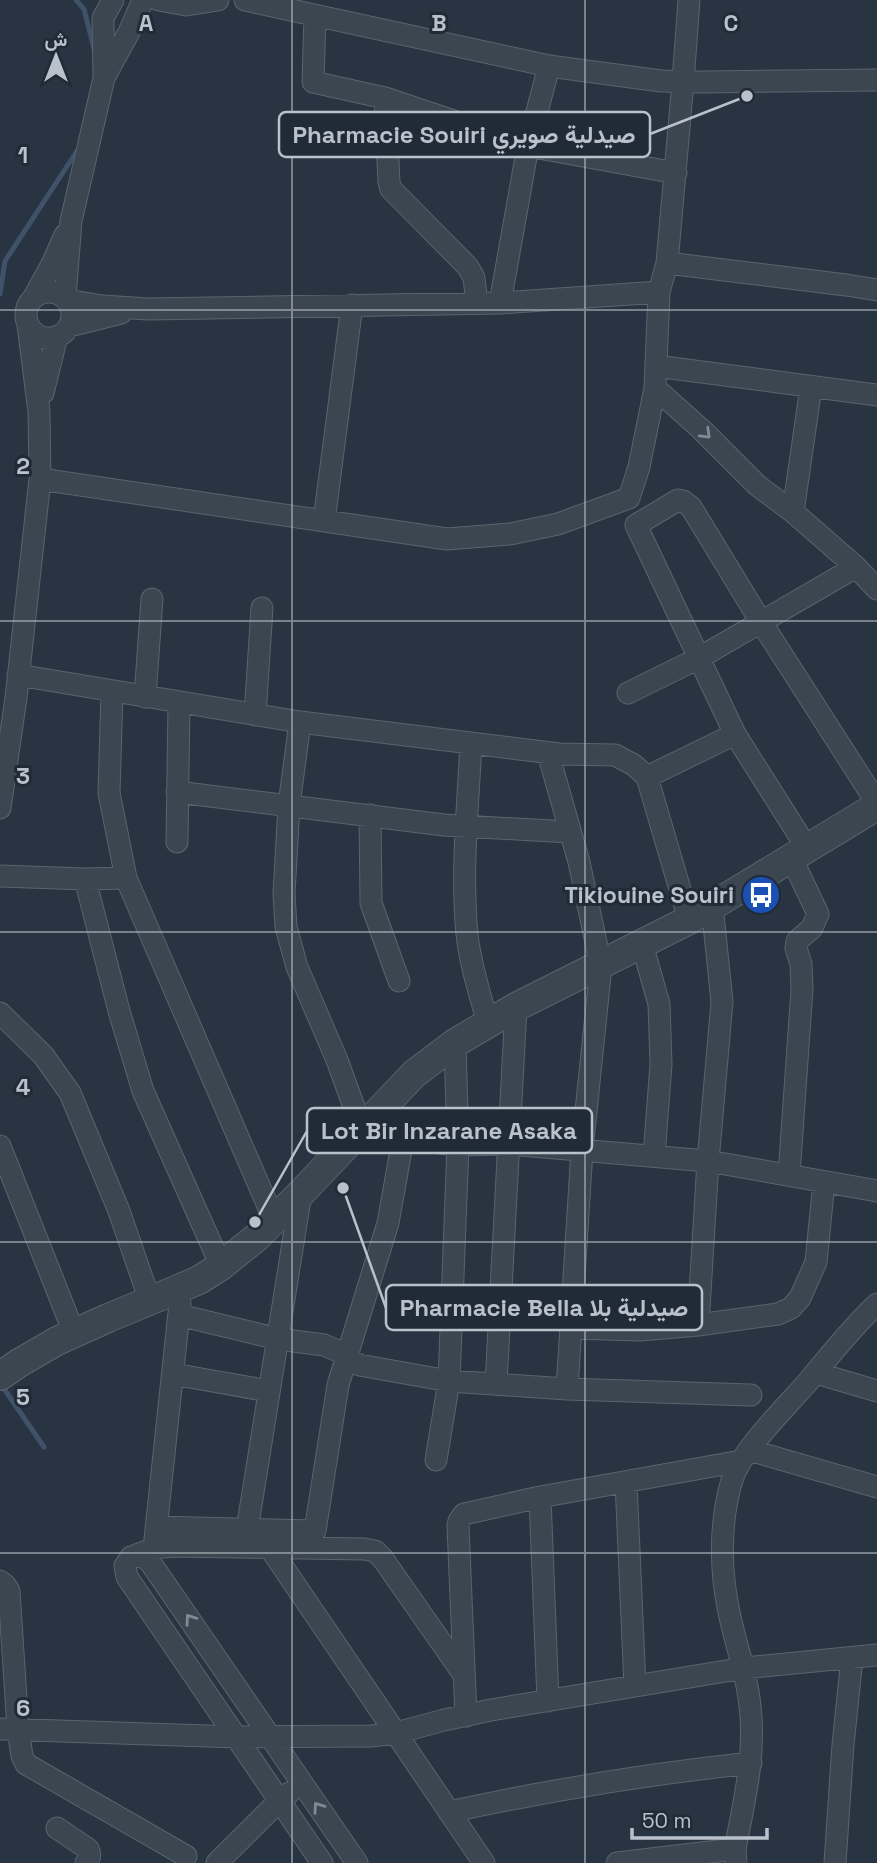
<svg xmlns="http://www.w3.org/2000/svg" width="877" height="1863" viewBox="0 0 877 1863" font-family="'Space Grotesk',Vazirmatn,sans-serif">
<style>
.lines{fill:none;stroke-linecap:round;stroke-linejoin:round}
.stream{stroke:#3f526a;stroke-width:5}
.minor-casing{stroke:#5a646f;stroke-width:23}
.tertiary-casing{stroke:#5a646f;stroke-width:30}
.minor{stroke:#3c4651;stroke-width:21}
.tertiary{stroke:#3c4651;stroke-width:28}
.oneway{stroke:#818a94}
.grid{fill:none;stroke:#b9c1cb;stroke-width:2;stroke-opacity:0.55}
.labels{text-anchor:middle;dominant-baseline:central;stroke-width:6;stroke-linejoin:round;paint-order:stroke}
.poi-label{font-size:23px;font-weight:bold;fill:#b9c1cb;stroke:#212b37;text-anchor:end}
.grid-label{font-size:23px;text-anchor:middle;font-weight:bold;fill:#b9c1cb;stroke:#212b37;stroke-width:6;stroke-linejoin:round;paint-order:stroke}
.leader{fill:none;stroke:#b9c1cb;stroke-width:2.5}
.callout-dot{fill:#b9c1cb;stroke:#212b37;stroke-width:2.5}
.callout{fill:#212b37;stroke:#b9c1cb;stroke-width:2.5}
.callout-label{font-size:24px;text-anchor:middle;font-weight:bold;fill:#b9c1cb}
</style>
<rect width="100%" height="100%" fill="#283441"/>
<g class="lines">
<!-- stream -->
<path class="stream" d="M76,0l8,9 10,40
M0,294l5,-33 74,-113
M0,1383l44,64"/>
<!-- minor casing -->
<g class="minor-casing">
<path id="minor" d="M159,0l27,5 32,-5
M245,0l304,66 112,15 42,1 174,-2
M315,16l-2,66 72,16 143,48 148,27
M105,76l24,-44 14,-32
M385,98l4,84 2,7 77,78 6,11 3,25
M667,263l179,22 31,5
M26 315a23 23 0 1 1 46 0a23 23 0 1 1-46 0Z
M34,297l18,-33 13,-29
M65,298l6,-77 33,-143 -1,-60 10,-18
M67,300l35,6 46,3 352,-6 159,-11
M500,303l28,-157 21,-80
M69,326l52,-13
M656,366l221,29
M655,388l47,42 56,56 35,26 63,55 21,22
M43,393l14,-57
M40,479l407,60 63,-5 48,-10 71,-26 10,-31 16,-79 4,-96 8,-29 16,-181 6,-82
M793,512l18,-125
M324,521l28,-216
M18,675l282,47 259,32 56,1 19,10 13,12 42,143
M112,691l-3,102 17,85
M628,693l71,-35 157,-91
M145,697l7,-98
M255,715l7,-107
M300,722l-11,83 -5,89 2,33 11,40 40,93 25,69 41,10 55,6 51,-1 199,17 169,30
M471,743c-3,63 -10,128 -4,191 3,30 13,60 21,90
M548,753l31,109 22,104 -19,184 -15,239
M647,777l88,-43
M177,792l267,33 125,7
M0,808l16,-110 24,-219 -1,-67 -11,-87
M370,815l1,88 28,78
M177,842l2,-139
M807,848l-72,-114 -99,-209 42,-25 5,1 8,6 70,115 116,181
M0,876l85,3 41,-1 148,342
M85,879l34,132 24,80 78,175
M642,944l17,60 2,60 -7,92
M0,1013l43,42 27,38 49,118 31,90
M0,1146l74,187
M789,1175l13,-186 -1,-25 -5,-16 1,-7 15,-13 6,-14 -27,-57
M179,1315l99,24 46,6 14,6 21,14 90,16 118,8 184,6
M698,1325l10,-164 14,-159 -10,-97
M570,1328l70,2 58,-5 80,-11 13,-6 9,-10 16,-36 8,-80
M816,1373l61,18
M173,1374l96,17
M496,1384l20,-377
M749,1450l128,37
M436,1460l13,-79 9,-236 -3,-102
M626,1482l9,204
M540,1497l8,204
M157,1527l158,4 23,-146 50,-162 15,-84
M247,1530l54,-337
M155,1539l25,-236
M270,1548l214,315
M136,1555l19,-7 17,-2 192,3 11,2 8,8 81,116
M0,1581l5,4 4,6 9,138 4,27 4,8 160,92
M466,1716l-8,-190 1,-5 5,-7 76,-17 201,-36
M0,1729l237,8 134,-1 25,-3 48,-13 47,-10 253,-42 133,-13
M449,1812c101,-22 199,-38 302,-49
M57,1828l31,21c3,6 2,9 -2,14
M217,1863l62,-62 10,-8
M322,1863l-195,-286 -2,-11 6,-9 11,-1 8,6 207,301
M617,1863l118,-14
M736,1863l-1,-14c9,-47 21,-95 15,-143 -3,-34 -16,-65 -22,-99 -8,-40 -8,-87 4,-127 9,-29 53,-72 74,-96 23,-27 45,-56 71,-80
M835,1863l8,-118 9,-87"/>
</g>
<!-- tertiary casing -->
<g class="tertiary-casing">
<path id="tertiary" d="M0,1376l19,-13 38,-22 51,-23 63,-26 28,-12 22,-14 36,-29 44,-44 113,-119 41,-31 61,-36 173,-87 188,-114"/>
</g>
<!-- minor -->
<use href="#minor" class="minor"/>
<!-- tertiary -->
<use href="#tertiary" class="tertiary"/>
</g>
<!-- one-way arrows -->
<defs><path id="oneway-chevron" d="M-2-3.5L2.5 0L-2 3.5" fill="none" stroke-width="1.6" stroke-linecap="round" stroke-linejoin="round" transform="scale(1.75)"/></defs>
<g class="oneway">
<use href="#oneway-chevron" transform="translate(706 434) rotate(44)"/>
<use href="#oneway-chevron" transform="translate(190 1619) rotate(-125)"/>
<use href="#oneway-chevron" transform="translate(318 1807) rotate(-125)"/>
</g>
<!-- grid -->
<path class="grid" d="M292,0v1863M585,0v1863M0,310h877M0,621h877M0,932h877M0,1242h877M0,1553h877"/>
<!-- icons -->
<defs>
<g id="bus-disc" transform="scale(2.0125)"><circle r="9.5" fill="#1a4fb4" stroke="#212b37"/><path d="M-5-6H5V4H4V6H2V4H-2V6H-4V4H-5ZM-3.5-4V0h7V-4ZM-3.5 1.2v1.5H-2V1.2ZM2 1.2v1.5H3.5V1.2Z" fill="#fff"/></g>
</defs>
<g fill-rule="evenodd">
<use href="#bus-disc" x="761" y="895"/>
</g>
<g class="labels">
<!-- poi labels -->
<g class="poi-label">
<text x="734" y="895">Tikiouine Souiri</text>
</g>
</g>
<g class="grid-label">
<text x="146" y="31">A</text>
<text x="439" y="31">B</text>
<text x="731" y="31">C</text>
<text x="23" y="163">1</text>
<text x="23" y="474">2</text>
<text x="23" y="784">3</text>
<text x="23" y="1095">4</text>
<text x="23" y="1405">5</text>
<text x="23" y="1716">6</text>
</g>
<!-- callouts -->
<path class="leader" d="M747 96L650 134M255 1222L307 1131M343 1188L386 1308"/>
<g class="callout-dot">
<circle cx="747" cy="96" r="7"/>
<circle cx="255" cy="1222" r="7"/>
<circle cx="343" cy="1188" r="7"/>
</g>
<g class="callout">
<rect x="279" y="112" width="371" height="45" rx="7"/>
<rect x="307" y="1108" width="285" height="45" rx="7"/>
<rect x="386" y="1285" width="316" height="45" rx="7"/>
</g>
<g class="callout-label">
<text x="464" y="143">Pharmacie Souiri صيدلية صويري</text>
<text x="449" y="1139">Lot Bir Inzarane Asaka</text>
<text x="544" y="1316">Pharmacie Bella صيدلية بلا</text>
</g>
<!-- north arrow -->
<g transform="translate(56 56)" stroke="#212b37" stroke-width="5" paint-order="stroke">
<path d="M0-5L12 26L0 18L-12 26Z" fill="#b9c1cb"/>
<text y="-10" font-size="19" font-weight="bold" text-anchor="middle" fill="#b9c1cb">ش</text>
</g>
<!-- scale -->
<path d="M632 1828v10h135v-10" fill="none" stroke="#b9c1cb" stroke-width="3.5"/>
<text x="642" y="1828" font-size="21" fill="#b9c1cb" stroke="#212b37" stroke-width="5" paint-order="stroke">50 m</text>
</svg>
